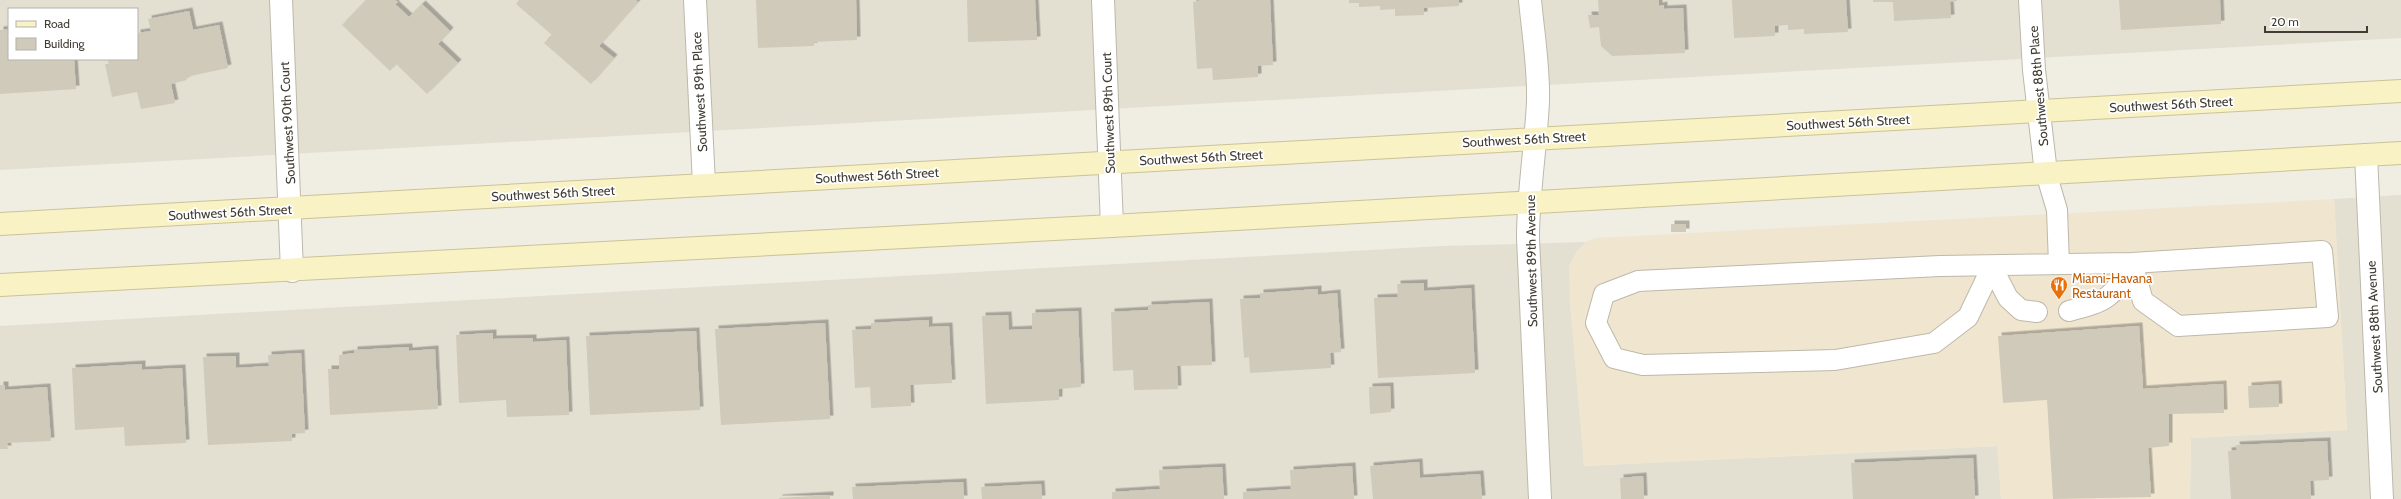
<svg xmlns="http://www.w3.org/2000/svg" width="2401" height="499" viewBox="0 0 2401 499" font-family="Cabin,sans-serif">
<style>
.residential{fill:#e3e0d2;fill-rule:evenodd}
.commercial{fill:#f0e6d0}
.building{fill:#d0caba;filter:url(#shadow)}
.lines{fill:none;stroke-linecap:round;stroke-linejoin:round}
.service-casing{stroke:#bdb8aa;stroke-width:22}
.minor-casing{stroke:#bdb8aa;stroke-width:24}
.secondary-casing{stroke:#cbc397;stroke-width:24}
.service{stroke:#fff;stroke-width:20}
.minor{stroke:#fff;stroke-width:22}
.secondary{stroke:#f8f2c4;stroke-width:22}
.labels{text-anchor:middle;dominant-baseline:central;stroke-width:3.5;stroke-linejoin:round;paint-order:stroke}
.street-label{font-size:13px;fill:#413d34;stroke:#fff}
.food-label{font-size:13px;fill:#c56008;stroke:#fff;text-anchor:start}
</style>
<defs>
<filter id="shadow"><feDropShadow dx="3.5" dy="-3.5" stdDeviation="0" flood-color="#0004"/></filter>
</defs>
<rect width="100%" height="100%" fill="#f0ede3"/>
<!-- residential -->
<path class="residential" d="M0,0h2401v38l-2401,132zM9,9h128v50h-128z
M2401,195v304h-211l1,-61 156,-8 -13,-231z
M1586,242l-10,11 8,213 414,-20 3,53h-2001v-173l1441,-80z"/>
<!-- commercial -->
<path class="commercial" d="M2334,199l13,231 -156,8 -1,61h-189l-4,-53 -413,20 -14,-162 -1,-38 7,-13 10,-11 9,-4z"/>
<!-- building -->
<path class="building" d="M366,0h29l3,2 -3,2 14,13 13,-13 28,27 -12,13 20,19 -31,31 -31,-30 -6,7 -48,-46z
M519,0h117l2,2 -39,44 15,12 -23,26 -47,-41 8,-8 -36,-31z
M756,0h100l1,40 -43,2v4l-56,2z
M967,0h68l2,40 -69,2z
M1202,0h68l3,65 -15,1v11l-45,3 -1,-12 -15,1 -4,-67z
M1349,0h110v6l-35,2v7l-29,1v-7l-15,1v-4l-21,1v-4h-10z
M1598,0h61v6l5,-1v4l19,-1 2,45 -73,3 -11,-10 -2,-19 -9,1 -2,-13h11z
M1732,0h114l2,32 -44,2v-5l-16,1v-5l-13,1v10l-41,2z
M1873,0h84v1l-7,1 1,16 -57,3 -1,-19h-20z
M2119,0h101l1,24 -100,6z
M189,11l4,19 26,-5 9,43 -42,9 1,3 -16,4 4,19 -34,6 -4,-17 -25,5 -7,-33h4l-1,-5h29v-26l14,-2 -3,-12z
M9,29v30h65l2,30 -76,5v-64z
M1671,224h15v8h-15z
M1424,283v8l47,-3 4,85 -97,5 -4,-80 24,-1 -1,-13z
M1318,289v6l19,-2 4,59 -11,1 1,15 -81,5 -1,-16 -5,1 -4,-59 20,-1v-5z
M1209,302l3,63 -35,1 1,23 -44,1 -1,-20 -20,1 -2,-59 37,-2v-5z
M1078,311l3,76 -22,2v11l-73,4 -4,-88 26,-1 1,15 23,-1v-16z
M929,320v7l20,-1 3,57 -42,2 1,21 -40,2 -1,-21 -15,1 -3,-58 19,-1v-6z
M825,323l5,96 -109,6 -6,-96z
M2139,326l4,63 80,-5 1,29 -55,1v32l-21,2 3,49 -98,2 -6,-99 -44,3 -5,-67z
M696,331l4,79 -110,5 -4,-79z
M493,333v6l40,-1v4l33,-2 3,75 -62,2 -1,-17 -47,3 -3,-68z
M409,347v4l26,-2 3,60 -108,6 -2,-46h11v-14l15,-2v-3z
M301,353l4,80 -13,1v7l-84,4 -5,-88 33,-1v12l33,-2 -1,-11z
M142,364v6l40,-2 4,75 -61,3 -1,-19 -49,3 -3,-62z
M2278,384l1,23 -30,1 -1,-22z
M0,385h5v5l42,-3 4,54 -44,2 1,6h-8z
M1390,386l1,26 -21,2 -1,-27z
M2327,441l2,39 -19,1 1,18h-80l-3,-48 9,-1 -1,-5z
M1973,458l2,41h-122l-2,-36z
M1419,462l1,16 60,-4 2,25h-109l-3,-33z
M1352,466l2,33h-111v-7l48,-3 -1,-19z
M1222,467l2,32h-112v-7l48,-3 -1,-19z
M1643,476l1,23h-23l-1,-21z
M963,482l1,17h-111l-1,-12z
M1041,484l1,15h-60l-1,-12z
M830,495v4h-51v-1z"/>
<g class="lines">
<!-- service casing -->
<g class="service-casing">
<path id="service" d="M2046,173l11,37 2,54
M1992,267l-24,50 -34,26 -99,17 -192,5 -29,-7 -18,-35 8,-29 34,-13 302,-15 192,-3 190,-12 6,66 -150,9 -35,-25 -11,-38
M1992,267l16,31 13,12 16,2
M2069,311c40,-10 43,-13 63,-48"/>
</g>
<!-- minor casing -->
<g class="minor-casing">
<path id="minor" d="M281,0l11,271
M695,0l9,184
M1103,0l9,226
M1530,0c3,33 9,67 8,101 -2,46 -10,91 -10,137l12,261
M2030,0l4,70 12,103
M2366,155l16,344"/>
</g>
<!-- secondary casing -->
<g class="secondary-casing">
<path id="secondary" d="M0,224l2401,-133
M0,285l1112,-59 1289,-73"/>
</g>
<!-- service -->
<use href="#service" class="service"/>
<!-- minor -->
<use href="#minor" class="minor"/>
<!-- secondary -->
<use href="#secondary" class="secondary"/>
</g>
<!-- icons -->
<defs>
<g id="restaurant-pin" transform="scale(0.9)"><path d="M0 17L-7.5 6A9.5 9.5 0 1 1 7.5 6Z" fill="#e8710a" stroke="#fff"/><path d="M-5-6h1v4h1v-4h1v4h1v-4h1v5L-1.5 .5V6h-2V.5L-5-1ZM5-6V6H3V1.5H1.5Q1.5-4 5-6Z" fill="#fff"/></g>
</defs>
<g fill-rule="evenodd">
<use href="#restaurant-pin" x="2059" y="285"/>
</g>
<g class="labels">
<!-- street labels -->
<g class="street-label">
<text transform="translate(2038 86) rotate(-95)">Southwest 88th Place</text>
<text transform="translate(699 92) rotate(-93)">Southwest 89th Place</text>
<text transform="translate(2171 104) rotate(-3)">Southwest 56th Street</text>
<text transform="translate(1108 113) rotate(-92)">Southwest 89th Court</text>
<text transform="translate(1848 122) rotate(-3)">Southwest 56th Street</text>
<text transform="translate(287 123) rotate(-93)">Southwest 90th Court</text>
<text transform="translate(1524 139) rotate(-3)">Southwest 56th Street</text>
<text transform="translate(1201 157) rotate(-3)">Southwest 56th Street</text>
<text transform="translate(877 175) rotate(-3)">Southwest 56th Street</text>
<text transform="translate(553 193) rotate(-3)">Southwest 56th Street</text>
<text transform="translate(230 212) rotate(-3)">Southwest 56th Street</text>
<text transform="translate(1531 261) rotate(-91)">Southwest 89th Avenue</text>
<text transform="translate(2374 327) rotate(-93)">Southwest 88th Avenue</text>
</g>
<!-- food labels -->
<g class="food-label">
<text x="2072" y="278">Miami-Havana<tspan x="2072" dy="15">Restaurant</tspan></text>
</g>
</g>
<!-- legend -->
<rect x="8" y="8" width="130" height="52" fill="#ffffff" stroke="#b3b1ae"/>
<rect x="16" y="21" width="20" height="6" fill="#f8f2c4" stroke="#b3b1ae"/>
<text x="44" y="28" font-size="12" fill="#413d34">Road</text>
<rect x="16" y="38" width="20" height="12" fill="#d0caba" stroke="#b3b1ae"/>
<text x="44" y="48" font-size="12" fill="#413d34">Building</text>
<!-- scale -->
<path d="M2265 26v6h102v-6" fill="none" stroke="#413d34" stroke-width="2"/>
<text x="2271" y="26" font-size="12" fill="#413d34" stroke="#ffffff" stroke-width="3" paint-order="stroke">20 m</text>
</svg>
